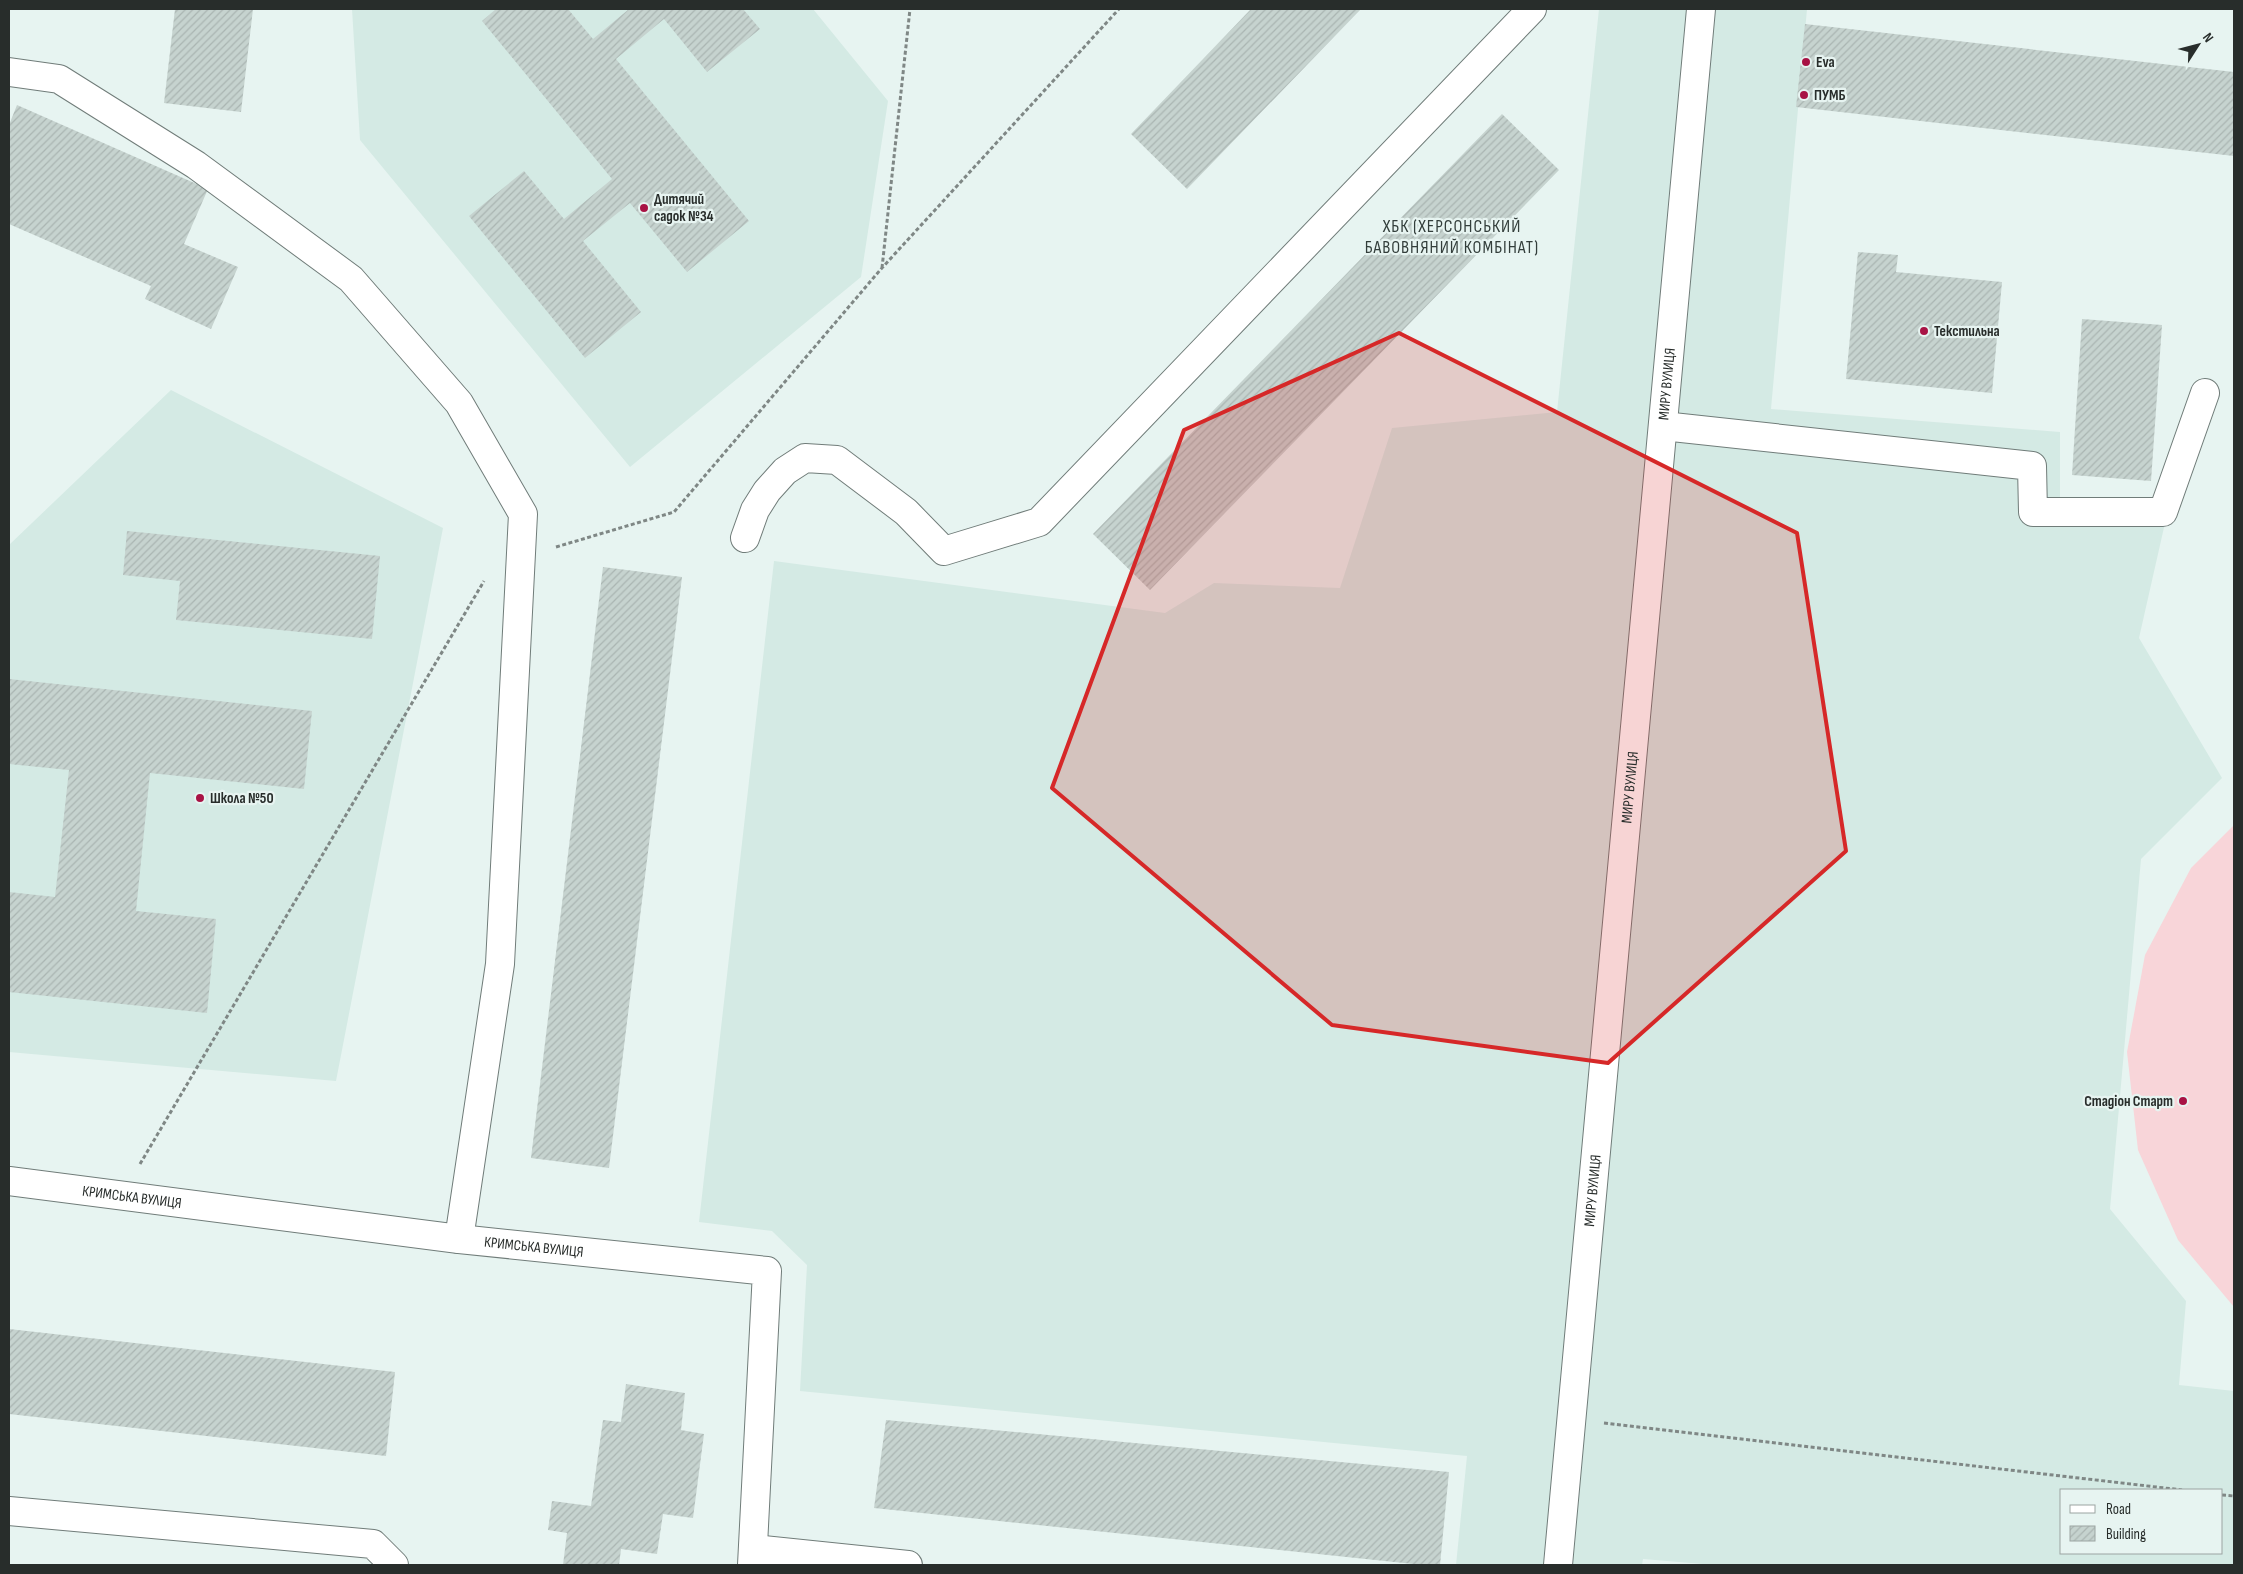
<svg xmlns="http://www.w3.org/2000/svg" width="2243" height="1574" viewBox="0 0 2243 1574" font-family="'Sofia Sans Condensed',sans-serif">
<style>
.built{fill:#d4eae4;fill-rule:evenodd}
.pitch{fill:#f8d5d9}
.building{fill:url(#building-hatch)}
.lines{fill:none;stroke-linecap:round;stroke-linejoin:round}
.minor-casing{stroke:#707c79;stroke-width:30}
.path{stroke:#7f8785;stroke-width:3;stroke-dasharray:4 2.5;stroke-linecap:butt}
.minor{stroke:#fff;stroke-width:28}
.marked{fill:#d62828;fill-opacity:0.2;stroke:#d62828;stroke-width:4;stroke-linejoin:round}
.poi-dot{fill:#a81244;stroke:#e7f4f1;stroke-width:2}
.labels{text-anchor:middle;dominant-baseline:central;stroke-width:4.5;stroke-linejoin:round;paint-order:stroke}
.poi-label{font-size:15px;font-weight:bold;fill:#282d2b;stroke:#e7f4f1;text-anchor:start}
.street-label{font-size:15px;fill:#282d2b;stroke:#e7f4f1}
.quarter-label{font-size:18px;letter-spacing:1px;fill:#333e3b;stroke:#e7f4f1}
</style>
<defs>
<pattern id="building-hatch" width="6" height="6" patternUnits="userSpaceOnUse" patternTransform="scale(1.25)"><rect width="6" height="6" fill="#c6d3cf"/><path d="M-1 1l2-2M0 6l6-6M5 7l2-2" fill="none" stroke="#aab5b2"/></pattern>
</defs>
<rect width="100%" height="100%" fill="#e7f4f1"/>
<!-- built -->
<path class="built" d="M352,9h461l75,92 -27,176 -231,190 -270,-327z
M1599,9h208l-36,400 289,23v85l105,6 -26,115 83,140 -81,81 -31,350 76,92 -7,84 55,6v174h-519l-72,-6 -1,6h-186l11,-109 -667,-65 7,-126 -35,-34 -73,-9 75,-661 391,52 49,-30 126,5 52,-160 165,-16zM2062,1490h160v63h-160z
M171,390l272,138 -107,553 -327,-29v-507z"/>
<!-- pitch -->
<path class="pitch" d="M2234,825v482l-56,-67 -40,-90 -11,-98 18,-97 46,-87z"/>
<!-- building -->
<path class="building" d="M175,9h78l-12,103 -77,-9z
M496,9h72l25,30 36,-30h114l17,20 -53,43 -43,-53 -48,40 133,162 -62,51 -57,-69 -47,38 58,71 -56,46 -116,-142 55,-45 40,48 48,-40 -130,-158z
M1251,9h110l-174,180 -56,-55z
M1805,24l429,48v84l-438,-49z
M17,105l191,84 -24,55 54,23 -27,62 -66,-30 6,-13 -142,-62v-99z
M1502,114l57,56 -409,420 -57,-56z
M1858,252l40,3 -2,17 106,10 -10,111 -146,-14z
M2082,319l80,6 -11,156 -79,-6z
M127,531l253,25 -8,83 -196,-19 4,-39 -57,-6z
M603,567l79,10 -73,591 -78,-10z
M9,679l303,32 -8,78 -154,-16 -14,138 80,8 -9,94 -198,-21v-100l46,5 14,-127 -60,-6z
M9,1329l386,43 -9,84 -377,-42z
M626,1384l59,9 -4,37 23,4 -11,84 -30,-4 -6,40 -36,-5 -2,16h-56l4,-32 -19,-3 4,-29 39,5 12,-86 18,2z
M886,1420l563,52 -9,93h-17l-549,-57z"/>
<g class="lines">
<!-- minor casing -->
<g class="minor-casing">
<g id="minor">
<path d="M9,72l50,7 137,86 155,114 108,124 64,111 -23,450 -41,275"/>
<path d="M1663,426l369,40 1,46h130l42,-119"/>
<path d="M745,538l10,-28 12,-19 18,-20 20,-13 32,2 69,52 38,39 95,-29 493,-513"/>
<path id="s1" d="M9,1181l450,58 308,32 -15,294"/>
<path d="M9,1511l364,33 21,21"/>
<path d="M753,1549l155,16"/>
<path id="s2" d="M1558,1565l143,-1556"/>
</g>
</g>
<!-- path -->
<path class="path" d="M882,268l28,-259
M556,547l118,-35 207,-243 238,-260
M140,1164l344,-583
M1604,1423l578,67
M2222,1495l12,1"/>
<!-- minor -->
<use href="#minor" class="minor"/>
</g>
<!-- marked area -->
<path class="marked" d="M1399,333l398,200 49,318 -238,212 -276,-38 -280,-237 132,-358z"/>
<!-- markers -->
<g class="poi-dot">
<circle cx="1806" cy="62" r="5"/>
<circle cx="1804" cy="95" r="5"/>
<circle cx="644" cy="208" r="5"/>
<circle cx="1924" cy="331" r="5"/>
<circle cx="200" cy="798" r="5"/>
<circle cx="2183" cy="1101" r="5"/>
</g>
<g class="labels">
<!-- poi labels -->
<g class="poi-label">
<text x="1816" y="62">Eva</text>
<text x="1814" y="95">ПУМБ</text>
<text x="654" y="199">Дитячий<tspan x="654" dy="17">садок №34</tspan></text>
<text x="1934" y="331">Текстильна</text>
<text x="210" y="798">Школа №50</text>
<text x="2173" y="1101" text-anchor="end">Стадіон Старт</text>
</g>
<!-- street labels -->
<g class="street-label">
<text stroke="none"><textPath href="#s2" startOffset="1186">МИРУ ВУЛИЦЯ</textPath></text>
<text stroke="none"><textPath href="#s2" startOffset="781">МИРУ ВУЛИЦЯ</textPath></text>
<text stroke="none"><textPath href="#s2" startOffset="376">МИРУ ВУЛИЦЯ</textPath></text>
<text stroke="none"><textPath href="#s1" startOffset="124">КРИМСЬКА ВУЛИЦЯ</textPath></text>
<text stroke="none"><textPath href="#s1" startOffset="529">КРИМСЬКА ВУЛИЦЯ</textPath></text>
</g>
<!-- quarter labels -->
<g class="quarter-label">
<text x="1452" y="226">ХБК (ХЕРСОНСЬКИЙ<tspan x="1452" dy="21">БАВОВНЯНИЙ КОМБІНАТ)</tspan></text>
</g>
</g>
<!-- border -->
<rect width="2243" height="1574" fill="none" stroke="#282d2b" stroke-width="20"/>
<!-- legend -->
<rect x="2060" y="1489" width="162" height="65" fill="#e7f4f1" stroke="#9ba4a2"/>
<rect x="2070" y="1505" width="25" height="8" fill="#ffffff" stroke="#9ba4a2"/>
<text x="2106" y="1514" font-size="15" fill="#282d2b">Road</text>
<rect x="2070" y="1526" width="25" height="15" fill="url(#building-hatch)" stroke="#9ba4a2"/>
<text x="2106" y="1539" font-size="15" fill="#282d2b">Building</text>
<!-- north arrow -->
<g transform="translate(2198 45) rotate(54)" stroke="#e7f4f1" stroke-width="4" paint-order="stroke">
<path d="M0-4L9 19L0 12L-9 19Z" fill="#282d2b"/>
<text y="-8" font-size="14" font-weight="bold" text-anchor="middle" fill="#282d2b">N</text>
</g>
</svg>
